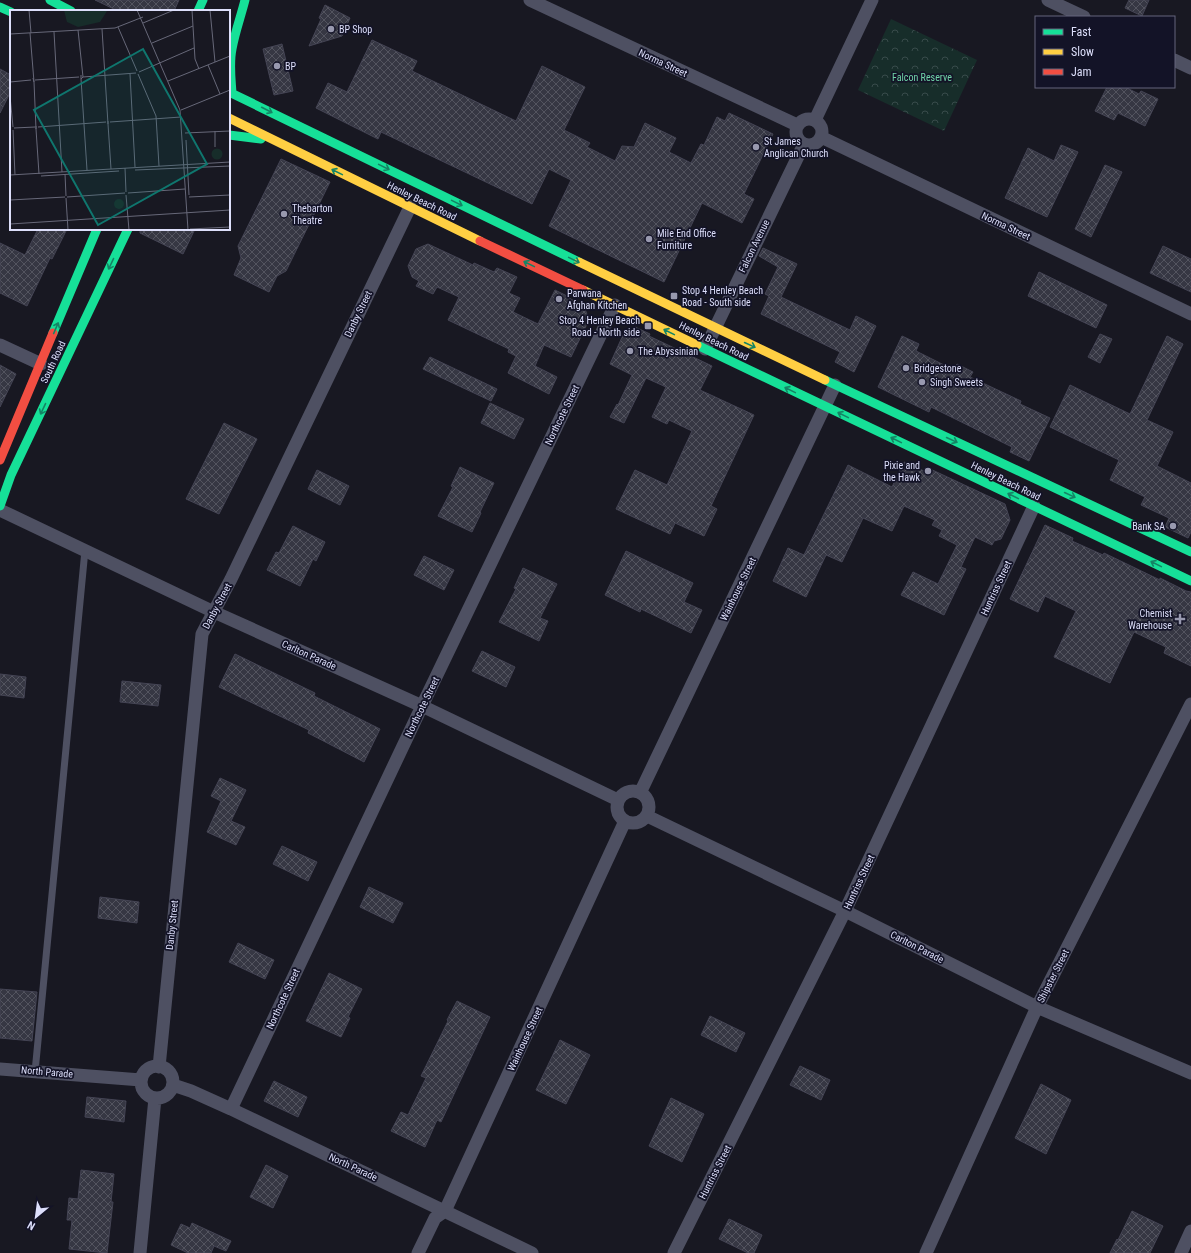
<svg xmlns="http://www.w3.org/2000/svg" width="1191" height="1253" viewBox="0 0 1191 1253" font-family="'Roboto Condensed',sans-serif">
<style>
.park{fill:url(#park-crowns)}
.building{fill:url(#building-cross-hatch);stroke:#444454}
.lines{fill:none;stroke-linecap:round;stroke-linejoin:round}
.lane{stroke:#4e5062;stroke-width:7}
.street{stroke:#4e5062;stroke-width:13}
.fast{stroke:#16e098;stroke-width:9}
.slow{stroke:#ffcf43;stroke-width:9}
.jam{stroke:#f24e42;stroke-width:9}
.oneway{stroke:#158465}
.poi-dot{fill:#9899af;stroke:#131327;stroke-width:1.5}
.labels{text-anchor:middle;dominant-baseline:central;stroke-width:3.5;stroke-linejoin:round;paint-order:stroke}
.poi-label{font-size:10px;fill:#dddffb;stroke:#131327;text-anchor:start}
.street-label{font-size:10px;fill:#dddffb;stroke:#131327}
.park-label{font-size:10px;fill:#70d4a8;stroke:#131327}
.inset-road{fill:none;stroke:#676879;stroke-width:1}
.view{fill:#0f766e;fill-opacity:0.15;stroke:#0f766e;stroke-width:2}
.inset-edge{fill:none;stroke:#dddffb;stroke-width:2}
</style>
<defs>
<pattern id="park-crowns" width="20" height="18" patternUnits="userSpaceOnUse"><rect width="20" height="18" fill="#172d2a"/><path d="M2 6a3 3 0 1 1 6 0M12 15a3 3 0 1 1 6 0" fill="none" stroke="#384b4a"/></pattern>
<pattern id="building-cross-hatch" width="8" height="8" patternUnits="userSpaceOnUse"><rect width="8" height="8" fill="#363743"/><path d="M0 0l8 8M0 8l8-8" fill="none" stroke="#53545f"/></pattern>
</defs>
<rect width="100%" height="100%" fill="#181822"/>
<!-- park -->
<path class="park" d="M891,19l86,41 -33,71 -86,-41z"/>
<!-- building -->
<path class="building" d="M95,0h84l-5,11h-56z
M1129,0h20l-7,16 -17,-8z
M325,5l25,13 -8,18 -33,10 12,-27 -2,-1z
M372,40l45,21 -5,10 104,50 26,-55 43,21 -21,43 26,13 -3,4 28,14 7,-15 12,1 11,-24 31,15 -7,14 22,11 10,-19 3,1 13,-28 8,4 4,-8 44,21 -29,60 10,5 -12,24 -40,-20 -38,79 -115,-56 22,-46 -22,-11 -17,35 -151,-72 -3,7 -62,-31 12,-25 19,9z
M282,44l11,47 -19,4 -11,-46z
M0,69l11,6v16l-11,22z
M1107,87h18l14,7 2,-3 17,8 -13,27 -27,-13 -4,7 -19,-9z
M1061,145l17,7 -31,65 -42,-19 23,-50 26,13z
M281,159l49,23 -44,89 -9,5 -8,16 -35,-17 7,-17 -3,-12z
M1105,165l17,7 -31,65 -16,-8z
M38,229h29l-15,30 -2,-1 -23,48 -27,-13v-50l25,12z
M140,229h55l-12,25 -43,-21z
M428,244l45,21 1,-2 20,9 3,-4 20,9 -8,16 11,5 -7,14 25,12 17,-34 12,6v1l17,9 5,14 -18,37 -27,-12 -9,21 22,11 -8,17 -41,-21 8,-17 -8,-4 1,-3 -61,-29 11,-23 -22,-10 -4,7 -17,-8 3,-5 -7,-4 -4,-11 8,-17z
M1163,246l28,13v33l-41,-19z
M763,248l34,16 -16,33 69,33 6,-14 20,10 -22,46 -19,-10 5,-10 -79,-38 8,-18 -4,-2 13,-27 -19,-11z
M1039,272l68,33 -11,23 -68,-32z
M635,327l15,7 -1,2 63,30 -12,24 54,25 -43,91 6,3 -13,27 -29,-13 -5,11 -54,-25 19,-39 32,15 25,-54 -23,-11 -2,4 -15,-7 14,-30 -20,-9 -22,45 -14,-6 7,-13 1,1 14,-30 -22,-11 13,-29 4,2 1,-3 3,1z
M1100,334l12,5 -12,24 -12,-6z
M902,336l17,8 -3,7 38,19 3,-6 16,8 -3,5 51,24 -1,3 30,14 -21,43 -19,-9 2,-5 -81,-40 -2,5 -51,-25z
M1167,336l16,8 -36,76 26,12 -16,34 34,17v49l-3,6 -23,-11 4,-9 -28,-13 4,-8 -35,-17 9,-20 -69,-33 20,-42 60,29z
M430,357l67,32 -6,12 -68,-32z
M0,365l16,9 -16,33z
M490,403l34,16 -10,20 -33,-16z
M224,423l33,16 -38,75 -33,-15z
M904,462l20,9 2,-4 79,37 5,16 -9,19 -7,2 -2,4 -17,-8 -14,30 5,2 -22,46 -43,-20 12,-23 25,12 19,-39 -18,-9 3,-6 -10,-5 3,-5 -31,-14 -12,25 -29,-13 -21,44 -16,-7 -20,42 -33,-16 15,-33 16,7 44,-90 44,22z
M460,467l34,16 -14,29 1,1 -9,19 -34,-16 15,-29 -2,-1z
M317,470l32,16 -9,19 -32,-16z
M1045,525l28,13 -1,3 31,14 1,-2 56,27v-2l26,13 5,1v74l-27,-13 2,-6 -32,-15 -24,51 -56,-26 22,-46 -31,-15 -7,16 -28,-13z
M293,526l32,16 -9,19 -3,-2 -13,27 -33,-16 9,-18 3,1z
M626,551l67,32 -9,19 18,8 -11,23 -50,-24 -1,3 -35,-17z
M424,556l30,14 -10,20 -30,-15z
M523,568l34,16 -17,34 8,3 -9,20 -40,-19 17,-33 -2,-1z
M482,651l33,16 -9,20 -34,-16z
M235,654l80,39 -1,3 66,33 -16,33 -56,-29 1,-3 -90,-43z
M0,674l26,3 -2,21 -24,-3z
M122,681l39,4 -3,21 -38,-4z
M220,778l26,12 -15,31 14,6 -9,18 -29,-13 14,-31 -10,-5z
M282,846l35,16 -9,19 -35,-17z
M369,887l34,16 -10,20 -33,-16z
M100,897l39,5 -2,21 -39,-5z
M238,943l36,17 -9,19 -36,-17z
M329,973l33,16 -14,28 2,1 -9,19 -35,-16z
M0,989l37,3 -5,49 -32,-3z
M457,1001l33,16 -49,105 -4,-2 -12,27 -34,-16 10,-19 7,3 18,-37 -5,-2 27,-55 -1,-1z
M710,1016l35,17 -9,19 -35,-17z
M560,1040l30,15 -24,49 -30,-14z
M800,1066l30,14 -9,20 -31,-15z
M274,1081l33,16 -9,20 -34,-16z
M1041,1084l30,16 -25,54 -31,-16z
M87,1097l39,4 -2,21 -39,-5z
M671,1098l33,16 -22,48 -33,-16z
M266,1165l22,11 -15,32 -23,-11z
M81,1170l33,4 -3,28h2l-6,51 -38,-4 3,-29h-5l2,-22 9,1z
M1132,1211l31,15 -13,27h-40l7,-14 1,1z
M729,1219l33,16 -8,18h-6l-29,-14z
M192,1223l39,18 -5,10 -12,-5 -3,7h-23l-17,-8 10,-21 9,4z"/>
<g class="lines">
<!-- lane -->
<path class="lane" d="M35,1072l50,-522"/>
<!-- street -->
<path class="street" d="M530,0l267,125
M1048,0l36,17
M1174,60l17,8
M796 132a13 13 0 1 1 26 0a13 13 0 1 1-26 0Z
M815,120l57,-120
M821,137l370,177
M0,345l41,19
M705,349l99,-205
M0,510l214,102 208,94 196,94
M617 807a16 16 0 1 1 32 0a16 16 0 1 1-32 0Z
M640,793l195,-408
M647,816l198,95 192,96 154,66
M141 1082a16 16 0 1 1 32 0a16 16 0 1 1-32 0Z
M159,1067l43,-433 29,-55 179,-372
M0,1069l141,11
M173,1085l18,6 40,18 301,144
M231,1109l191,-403 193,-401
M140,1253l15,-155
M418,1253l17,-35 10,-7 180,-390
M674,1253l171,-342 189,-405
M926,1253l111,-246 154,-303
M1181,1253l10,-22"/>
<!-- fast -->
<path class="fast" d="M50,0l21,11
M0,7l11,5
M198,11l5,-11
M229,92l350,170
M232,93c-1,-15 -3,-30 0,-44 3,-17 9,-33 13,-49
M229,135l32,4
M53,333l44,-104
M697,345l494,236
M825,380l366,172
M0,506l11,-31 117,-246"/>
<!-- slow -->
<path class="slow" d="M229,118l251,123
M579,262l246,118
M583,290l114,55"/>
<!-- jam -->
<path class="jam" d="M480,241l103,49
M0,460l53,-127"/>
</g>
<!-- one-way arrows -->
<defs><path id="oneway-shaft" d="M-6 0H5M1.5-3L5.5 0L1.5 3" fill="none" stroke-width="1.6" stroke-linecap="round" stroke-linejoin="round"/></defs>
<g class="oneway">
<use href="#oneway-shaft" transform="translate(267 110) rotate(27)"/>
<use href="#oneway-shaft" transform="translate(384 167) rotate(26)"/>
<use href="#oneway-shaft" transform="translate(337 172) rotate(-154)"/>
<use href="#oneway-shaft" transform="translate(457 203) rotate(26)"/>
<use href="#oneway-shaft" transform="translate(574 260) rotate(26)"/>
<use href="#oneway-shaft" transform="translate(111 264) rotate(115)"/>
<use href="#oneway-shaft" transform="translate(529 264) rotate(-154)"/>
<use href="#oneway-shaft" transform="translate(56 328) rotate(-67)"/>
<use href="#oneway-shaft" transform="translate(669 332) rotate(-154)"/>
<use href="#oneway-shaft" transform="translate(750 345) rotate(25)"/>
<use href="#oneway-shaft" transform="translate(790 390) rotate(-154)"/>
<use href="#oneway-shaft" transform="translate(43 409) rotate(115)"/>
<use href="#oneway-shaft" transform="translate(843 415) rotate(-154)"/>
<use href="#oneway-shaft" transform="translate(896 440) rotate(-154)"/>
<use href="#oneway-shaft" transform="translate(952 440) rotate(25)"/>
<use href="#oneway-shaft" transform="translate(1070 495) rotate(25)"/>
<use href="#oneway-shaft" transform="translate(1013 496) rotate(-154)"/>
<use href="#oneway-shaft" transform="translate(1156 564) rotate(-154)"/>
</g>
<!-- markers -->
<g class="poi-dot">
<circle cx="331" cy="29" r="4"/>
<circle cx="277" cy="66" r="4"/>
<circle cx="756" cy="147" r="4"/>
<circle cx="284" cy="214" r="4"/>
<circle cx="649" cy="239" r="4"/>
<rect x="670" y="292" width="8" height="8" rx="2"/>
<circle cx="559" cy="299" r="4"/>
<rect x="644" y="322" width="8" height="8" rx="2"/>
<circle cx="630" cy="351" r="4"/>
<circle cx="906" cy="368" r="4"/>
<circle cx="922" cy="382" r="4"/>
<circle cx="928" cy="471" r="4"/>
<circle cx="1173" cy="526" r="4"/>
<path d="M1178 613h4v4h4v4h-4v4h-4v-4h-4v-4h4z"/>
</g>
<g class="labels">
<!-- poi labels -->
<g class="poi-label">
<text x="339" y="29">BP Shop</text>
<text x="285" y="66">BP</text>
<text x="764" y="141">St James<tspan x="764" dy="12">Anglican Church</tspan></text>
<text x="292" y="208">Thebarton<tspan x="292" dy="12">Theatre</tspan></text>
<text x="657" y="233">Mile End Office<tspan x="657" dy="12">Furniture</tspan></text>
<text x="682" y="290">Stop 4 Henley Beach<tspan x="682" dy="12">Road - South side</tspan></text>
<text x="567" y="293">Parwana<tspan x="567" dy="12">Afghan Kitchen</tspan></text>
<text x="640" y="320" text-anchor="end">Stop 4 Henley Beach<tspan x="640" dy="12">Road - North side</tspan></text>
<text x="638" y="351">The Abyssinian</text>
<text x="914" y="368">Bridgestone</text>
<text x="930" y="382">Singh Sweets</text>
<text x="920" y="465" text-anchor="end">Pixie and<tspan x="920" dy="12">the Hawk</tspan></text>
<text x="1165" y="526" text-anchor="end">Bank SA</text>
<text x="1172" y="613" text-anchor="end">Chemist<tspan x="1172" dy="12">Warehouse</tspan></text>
</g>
<!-- street labels -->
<g class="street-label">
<text transform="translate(663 63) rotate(25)">Norma Street</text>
<text transform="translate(422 201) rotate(26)">Henley Beach Road</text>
<text transform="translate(1006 226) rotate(25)">Norma Street</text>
<text transform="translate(754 246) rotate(-64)">Falcon Avenue</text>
<text transform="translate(358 314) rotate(-64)">Danby Street</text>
<text transform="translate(714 341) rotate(26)">Henley Beach Road</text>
<text transform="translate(53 362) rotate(-65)">South Road</text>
<text transform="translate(562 415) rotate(-64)">Northcote Street</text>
<text transform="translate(1006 481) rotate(26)">Henley Beach Road</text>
<text transform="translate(996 588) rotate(-65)">Huntriss Street</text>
<text transform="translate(738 589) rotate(-64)">Wainhouse Street</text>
<text transform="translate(217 606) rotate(-62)">Danby Street</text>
<text transform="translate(309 655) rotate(24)">Carlton Parade</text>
<text transform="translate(422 707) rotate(-64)">Northcote Street</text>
<text transform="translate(859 882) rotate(-65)">Huntriss Street</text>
<text transform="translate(172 925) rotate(-84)">Danby Street</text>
<text transform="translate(917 947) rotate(27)">Carlton Parade</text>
<text transform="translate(1053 976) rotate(-63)">Shipster Street</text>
<text transform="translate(283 999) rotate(-65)">Northcote Street</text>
<text transform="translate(525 1039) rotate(-65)">Wainhouse Street</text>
<text transform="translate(47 1072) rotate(5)">North Parade</text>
<text transform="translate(353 1167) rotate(25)">North Parade</text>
<text transform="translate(715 1172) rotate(-63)">Huntriss Street</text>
</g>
<!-- park labels -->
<g class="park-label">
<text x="922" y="77">Falcon Reserve</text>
</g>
</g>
<!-- overview -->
<g transform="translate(10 10)">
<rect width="220" height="220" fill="#181822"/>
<path d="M54,0h43v1l-7,11 -22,5 -11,-5zM201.5 144a5.5 5.5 0 1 1 11 0a5.5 5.5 0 1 1-11 0Z" fill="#172d2a"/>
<path d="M104 194a5 5 0 1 1 10 0a5 5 0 1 1-10 0Z" fill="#172d2a"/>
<path class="inset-road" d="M19,0l2,23M127,0l43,100 8,120M182,0l3,49 4,10M200,0l5,52M133,13l31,-13M108,17l19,44M92,19l6,95v-3M68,20l5,47 -2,2v-4M44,22l8,140M20,23l4,49 -1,-4M0,24l105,-6 28,-11M142,33l41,-17M198,55l12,29M129,62l55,-24M120,64l5,93M128,64l18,42 3,50M73,67l53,-4M71,69l6,91M25,70l44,-3M158,71l62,-25M0,72l21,-2M24,72l2,47v-3M0,86l3,31M171,100l49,-20M100,112l71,-5M98,114l3,45M28,117l68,-5M4,118l21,-1M26,119l3,45M3,120l2,45M205,121v16M175,123l45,-2M176,130l3,55M115,158l1,24M125,160l95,-4M55,164l1,22M0,165l220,-13M31,166l78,-5M118,183l57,-4M116,185l3,35M57,187l58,-4M179,187l41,-2M56,188l2,32M0,190l55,-3M0,214l220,-14M180,219l40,-2"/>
<path class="view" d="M133,39l64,115 -109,61 -64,-115z"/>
<rect width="220" height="220" class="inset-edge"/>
</g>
<!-- legend -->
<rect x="1035" y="16" width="140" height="72" fill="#131327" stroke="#64657c"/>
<rect x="1043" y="29" width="20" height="6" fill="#16e098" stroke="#64657c"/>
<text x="1071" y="36" font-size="12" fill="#dddffb">Fast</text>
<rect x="1043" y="49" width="20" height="6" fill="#ffcf43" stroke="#64657c"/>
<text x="1071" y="56" font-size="12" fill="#dddffb">Slow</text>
<rect x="1043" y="69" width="20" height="6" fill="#f24e42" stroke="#64657c"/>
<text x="1071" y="76" font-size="12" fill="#dddffb">Jam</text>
<!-- north arrow -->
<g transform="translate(36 1217) rotate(209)" stroke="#131327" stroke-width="3" paint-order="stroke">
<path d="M0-3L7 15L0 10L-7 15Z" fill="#dddffb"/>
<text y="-6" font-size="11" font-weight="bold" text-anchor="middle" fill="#dddffb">N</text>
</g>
</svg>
